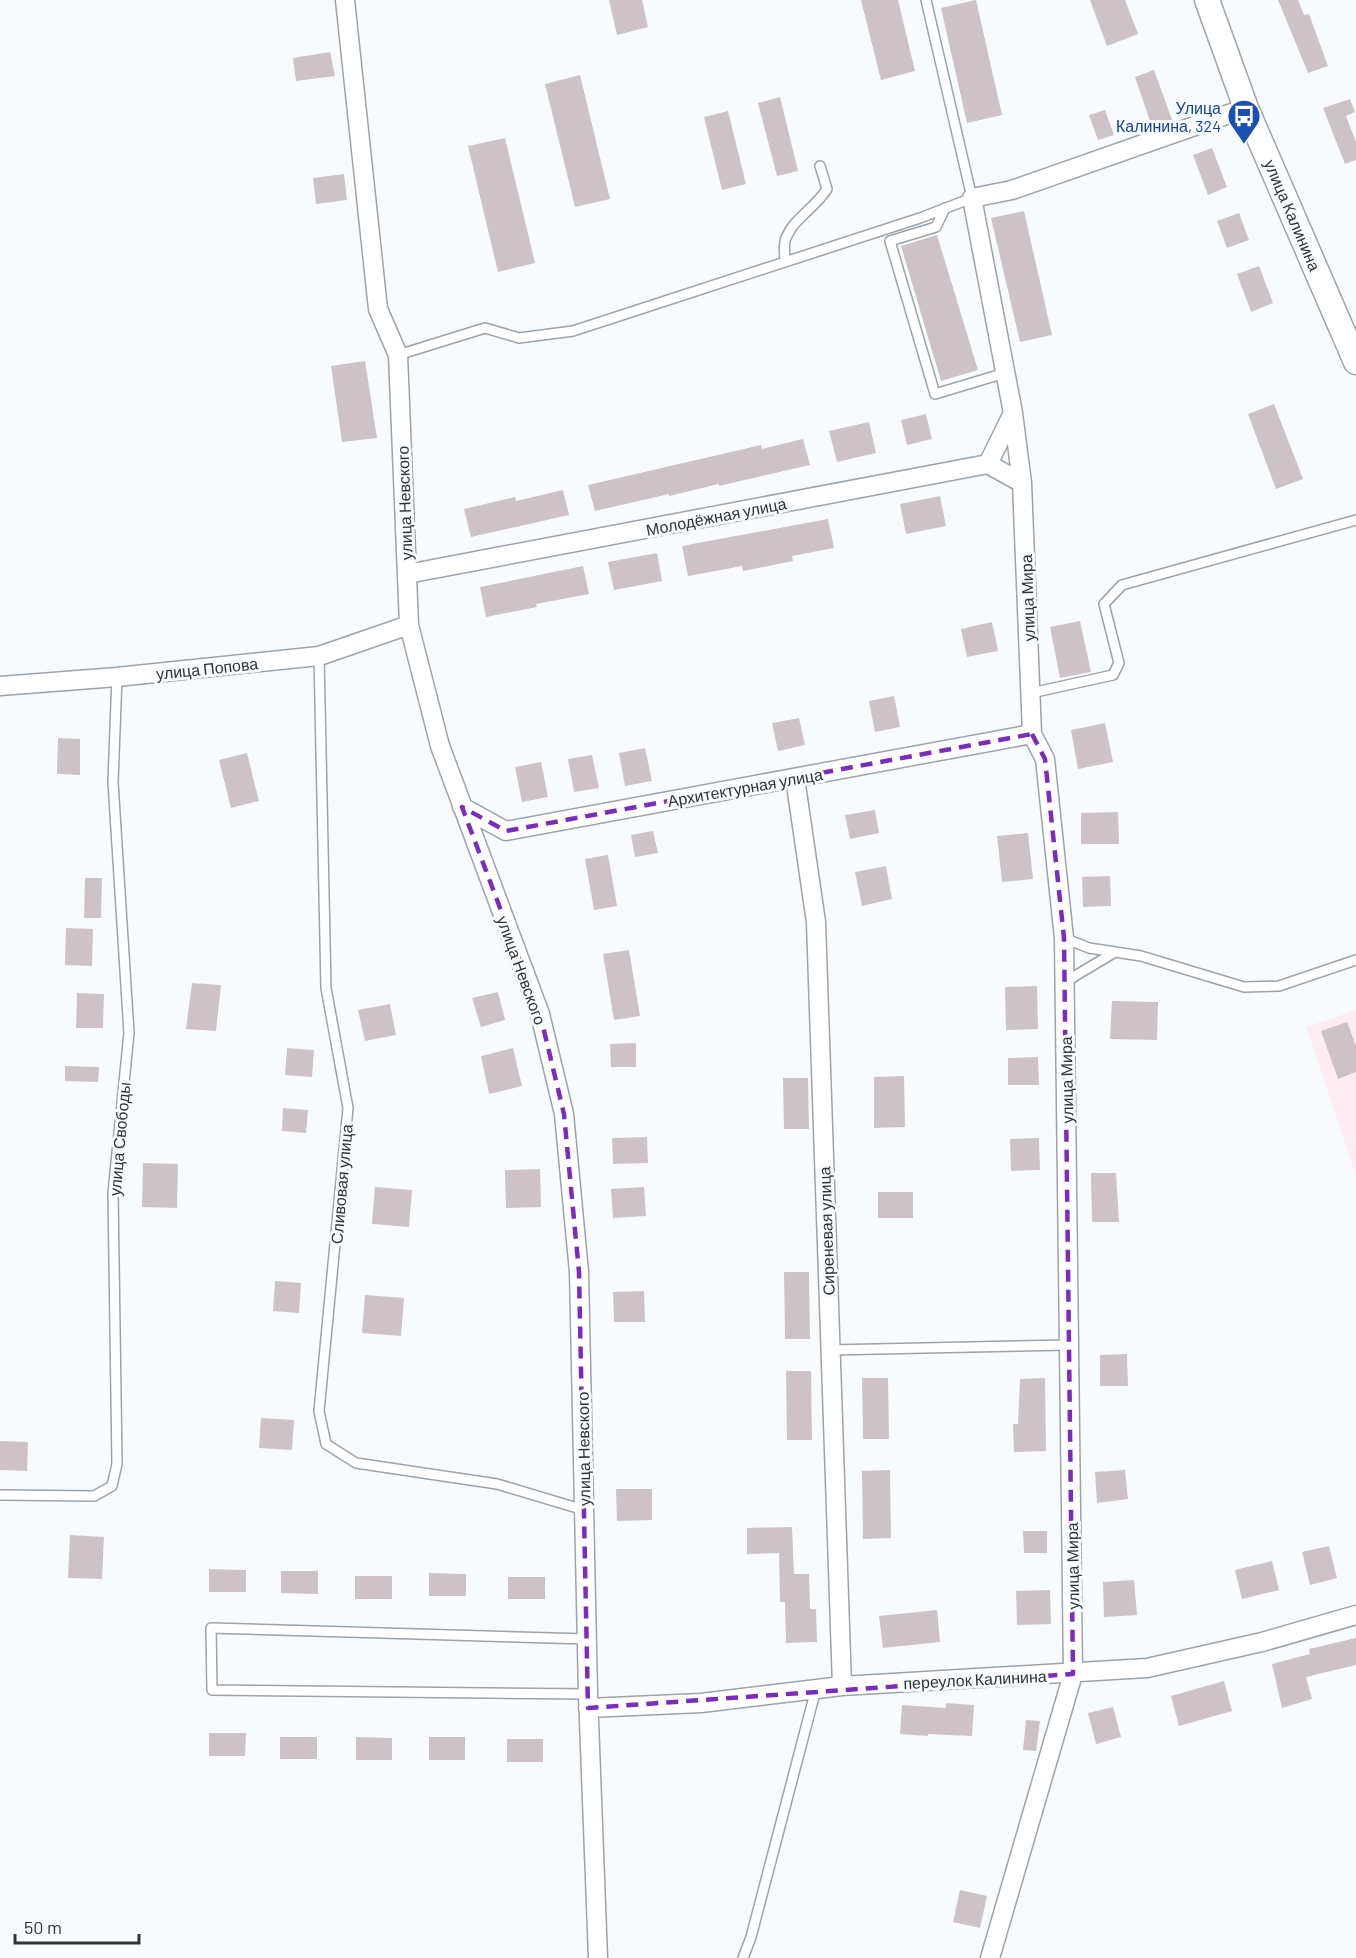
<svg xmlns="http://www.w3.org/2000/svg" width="1356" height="1958" viewBox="0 0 1356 1958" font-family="Barlow,sans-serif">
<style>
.industrial{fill:#ffebf2}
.building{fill:#cdc3c6}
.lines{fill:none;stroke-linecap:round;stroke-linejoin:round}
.lane-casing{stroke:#9ca3a9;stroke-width:12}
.street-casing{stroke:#9ca3a9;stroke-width:21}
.secondary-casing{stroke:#9ca3a9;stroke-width:27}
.lane{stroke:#fff;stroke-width:9}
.street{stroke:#fff;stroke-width:18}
.secondary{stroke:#fff;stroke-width:24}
.marked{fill:none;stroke:#7b2cbf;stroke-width:4.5;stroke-dasharray:12 8;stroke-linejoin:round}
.labels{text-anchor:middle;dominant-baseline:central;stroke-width:6;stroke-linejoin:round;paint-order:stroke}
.transit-label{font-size:16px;fill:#164399;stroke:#f8fbfe;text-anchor:end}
.street-label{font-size:16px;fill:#303336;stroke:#f8fbfe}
</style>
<rect width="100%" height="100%" fill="#f8fbfe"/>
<!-- industrial -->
<path class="industrial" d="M1356,1010v165l-50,-148z"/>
<!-- building -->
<path class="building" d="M609,0h33l6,27 -31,8z
M861,0h37l17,71 -34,9z
M976,0l26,115 -35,8 -26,-115z
M1090,0h35l13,34 -31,12z
M1278,0h20l6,15 5,-1 19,52 -20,7z
M330,52l5,24 -39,5 -3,-23z
M1154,70l18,50 -20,7 -17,-50z
M580,75l30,124 -35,8 -30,-123z
M780,97l18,74 -21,5 -19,-73z
M1350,99l5,13 -9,4 10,26v18l-11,4 -22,-56z
M1105,110l9,25 -16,5 -9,-25z
M728,111l18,73 -24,6 -18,-73z
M505,138l30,125 -37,9 -30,-126z
M1212,148l15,39 -19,8 -15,-40z
M344,174l3,26 -31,4 -3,-26z
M1024,211l28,124 -32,7 -29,-124z
M1239,213l10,27 -22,8 -10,-27z
M937,235l41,135 -37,11 -40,-135z
M1259,266l14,37 -22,9 -14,-38z
M365,361l12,77 -35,4 -11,-76z
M1274,404l29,75 -27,10 -28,-75z
M926,414l6,25 -25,6 -6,-25z
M869,422l7,31 -39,9 -8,-31z
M803,439l7,26 -91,21v-2l-50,12v-2l-74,17 -7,-26 173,-40 1,4z
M563,490l6,25 -98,22 -7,-28 51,-12 1,4z
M940,496l6,30 -40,8 -6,-30z
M828,519l6,29 -42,8 1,5 -50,10 -1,-5 -54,10 -6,-30z
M657,553l5,28 -48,9 -6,-28z
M583,566l6,28 -53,10 1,3 -51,10 -6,-30z
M1080,621l11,51 -31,6 -10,-51z
M992,622l6,29 -31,6 -6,-28z
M894,696l6,31 -25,5 -6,-31z
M799,718l6,27 -27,6 -6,-28z
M1105,723l8,39 -35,7 -7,-39z
M58,738l22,1v36l-23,-1z
M645,748l7,33 -27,5 -6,-33z
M247,753l12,48 -28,7 -12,-48z
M592,755l7,33 -25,4 -6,-33z
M541,762l7,35 -26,5 -7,-35z
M875,810l4,23 -29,6 -5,-24z
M1118,812l1,32h-38v-31z
M653,831l5,22 -23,4 -4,-22z
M1028,833l5,46 -31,3 -5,-46z
M608,855l9,51 -23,4 -9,-51z
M886,866l6,33 -30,7 -7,-34z
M1110,876l1,30 -28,1 -1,-30z
M85,878h17l-1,40h-17z
M66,928l27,1 -1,37 -27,-1z
M629,950l11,66 -26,4 -11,-66z
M192,983l29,2 -5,46 -30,-2z
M1037,986l1,43 -32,1 -1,-43z
M498,992l7,28 -24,7 -9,-29z
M77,993l27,1 -1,34h-27z
M1112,1001l46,1 -1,38 -47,-1z
M390,1004l6,31 -31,6 -7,-31z
M1347,1022l9,24v26l-18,7 -17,-48z
M636,1043v24h-25l-1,-23z
M287,1048l27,2 -2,27 -27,-2z
M513,1048l9,38 -33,8 -8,-38z
M1038,1057l1,28h-31v-27z
M65,1066l34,1 -1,15 -33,-1z
M904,1076l1,51 -31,1v-51z
M783,1078h25l1,51h-25z
M283,1108l25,2 -2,23 -24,-2z
M647,1137l1,26 -35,1 -1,-26z
M1039,1138l1,32 -29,1 -1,-32z
M143,1163l35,1 -1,44 -35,-1z
M540,1169l1,38 -35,1 -1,-38z
M1091,1173h25l3,49h-27z
M375,1187l37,3 -3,37 -37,-3z
M644,1187l2,29 -33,2 -2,-29z
M878,1192h35v26h-35z
M784,1272h25l1,67h-25z
M275,1281l26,2 -2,30 -26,-2z
M644,1291l1,31h-31l-1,-30z
M365,1295l39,3 -3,38 -39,-3z
M1127,1354l1,32h-28v-31z
M786,1371h25l1,69h-25z
M862,1378h26l1,61h-26z
M1045,1378l1,73 -32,1 -1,-28h5l2,-45z
M261,1418l33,2 -2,30 -33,-2z
M0,1441l28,1 -1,29 -27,-1z
M890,1470l1,68 -28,1 -1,-68z
M1125,1470l3,29 -31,4 -2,-31z
M616,1489h36v31l-35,1z
M792,1527l2,47h15l1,35h6l1,33 -31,1 -1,-41h-5l-1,-49 -32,1v-26z
M1023,1531h24v22h-23z
M70,1535l34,2 -2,42 -34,-1z
M1329,1546l8,32 -27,7 -8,-33z
M1272,1561l7,29 -37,9 -7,-29z
M209,1569l37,1v22h-37z
M281,1571h37v23l-37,-1z
M429,1573l37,1v22h-37z
M355,1576h37v23h-37z
M508,1577h37v22h-37z
M1134,1580l3,35 -33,2 -1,-35z
M1050,1590l1,34 -34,1 -1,-34z
M937,1610l3,32 -57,6 -4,-32z
M1356,1638v27l-50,12 6,22 -30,9 -10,-44 38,-10 -1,-5z
M1224,1681l8,30 -53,15 -8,-30z
M946,1703l28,2 -2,31 -44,-2v2l-28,-2 2,-29 44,3z
M1113,1707l8,30 -25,7 -8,-31z
M1026,1720l14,1 -4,30 -13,-1z
M209,1733h37l-1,23h-36z
M280,1737h37v22h-37z
M356,1737l36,1v22h-36z
M429,1737h36v23h-36z
M507,1739h36v23h-36z
M960,1890l27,6 -7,32 -27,-6z"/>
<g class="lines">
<!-- lane casing -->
<g class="lane-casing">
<path id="lane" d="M945,208l-9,19 -46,14 45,153 70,-21
M785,262c0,-7 -2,-18 1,-24 8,-20 30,-31 41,-49l-7,-23
M398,355l87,-27 34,10 54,-7 347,-113 52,-20 -46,-198
M319,656l7,332 22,120 -29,303 7,33 30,19 141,21 87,26
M1031,693l82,-18 6,-12 -15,-59 18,-19 234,-65
M1064,938l25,10 52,8 103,31 35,-1 77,-26
M1065,982l50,-30
M830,1350l239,-5
M0,1495l94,1 18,-10 5,-22 -4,-271 16,-160 -16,-251 4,-105
M587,1639l-376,-11 1,62 376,4
M743,1958l8,-21 65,-248"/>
</g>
<!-- street casing -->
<g class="street-casing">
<path id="street" d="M345,0l33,309 20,46 11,270 31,121 100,268 24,100 15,158 9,422 10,264
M988,464l25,-51
M407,574l581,-110 34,19
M0,686l117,-9 202,-21 90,-31
M795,778l21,144 26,764
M462,807l44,24 526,-97
M588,1708l113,-5 141,-17 305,-18 115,-26 94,-27
M990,1958l83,-284 -9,-736 -19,-179 -13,-25 -10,-251 -9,-70 -41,-215 40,-8 234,-82"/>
</g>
<!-- secondary casing -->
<g class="secondary-casing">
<path id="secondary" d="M1207,0l39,108 110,254"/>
</g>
<!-- lane -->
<use href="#lane" class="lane"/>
<!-- street -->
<use href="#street" class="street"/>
<!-- secondary -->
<use href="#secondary" class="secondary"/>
</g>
<!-- marked area -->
<path class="marked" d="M1032,734l13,25 19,179 9,736 -485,34 -9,-436 -15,-158 -24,-100 -78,-207 44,24z"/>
<!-- icons -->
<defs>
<g id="bus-pin" transform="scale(1.725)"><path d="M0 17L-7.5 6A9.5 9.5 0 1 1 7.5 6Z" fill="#1a4fb4" stroke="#f8fbfe"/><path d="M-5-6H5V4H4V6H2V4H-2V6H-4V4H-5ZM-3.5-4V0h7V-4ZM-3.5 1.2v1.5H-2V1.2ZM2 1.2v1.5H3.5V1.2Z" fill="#fff"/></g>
</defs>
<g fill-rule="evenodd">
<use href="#bus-pin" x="1244" y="116"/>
</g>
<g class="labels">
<!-- transit labels -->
<g class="transit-label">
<text x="1221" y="107">Улица<tspan x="1221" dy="18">Калинина, 324</tspan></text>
</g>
<!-- street labels -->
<g class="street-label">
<text transform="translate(1293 215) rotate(67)">улица Калинина</text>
<text transform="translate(404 503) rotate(-92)">улица Невского</text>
<text transform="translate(716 516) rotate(-11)">Молодёжная улица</text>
<text transform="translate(1027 598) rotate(-92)">улица Мира</text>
<text transform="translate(207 668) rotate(-6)">улица Попова</text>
<text transform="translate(745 787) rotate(-10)">Архитектурная улица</text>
<text transform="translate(522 970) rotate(70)">улица Невского</text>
<text transform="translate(1066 1080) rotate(-91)">улица Мира</text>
<text transform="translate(119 1139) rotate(-85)">улица Свободы</text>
<text transform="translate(341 1184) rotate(-85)">Сливовая улица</text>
<text transform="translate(826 1231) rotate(-92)">Сиреневая улица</text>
<text transform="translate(583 1449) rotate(-91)">улица Невского</text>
<text transform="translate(1072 1566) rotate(-91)">улица Мира</text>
<text transform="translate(975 1679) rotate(-3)">переулок Калинина</text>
</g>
</g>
<!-- scale -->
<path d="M15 1934v9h124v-9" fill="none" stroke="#303336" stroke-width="3"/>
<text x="24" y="1934" font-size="18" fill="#303336" stroke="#f8fbfe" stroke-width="4.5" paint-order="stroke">50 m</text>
</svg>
